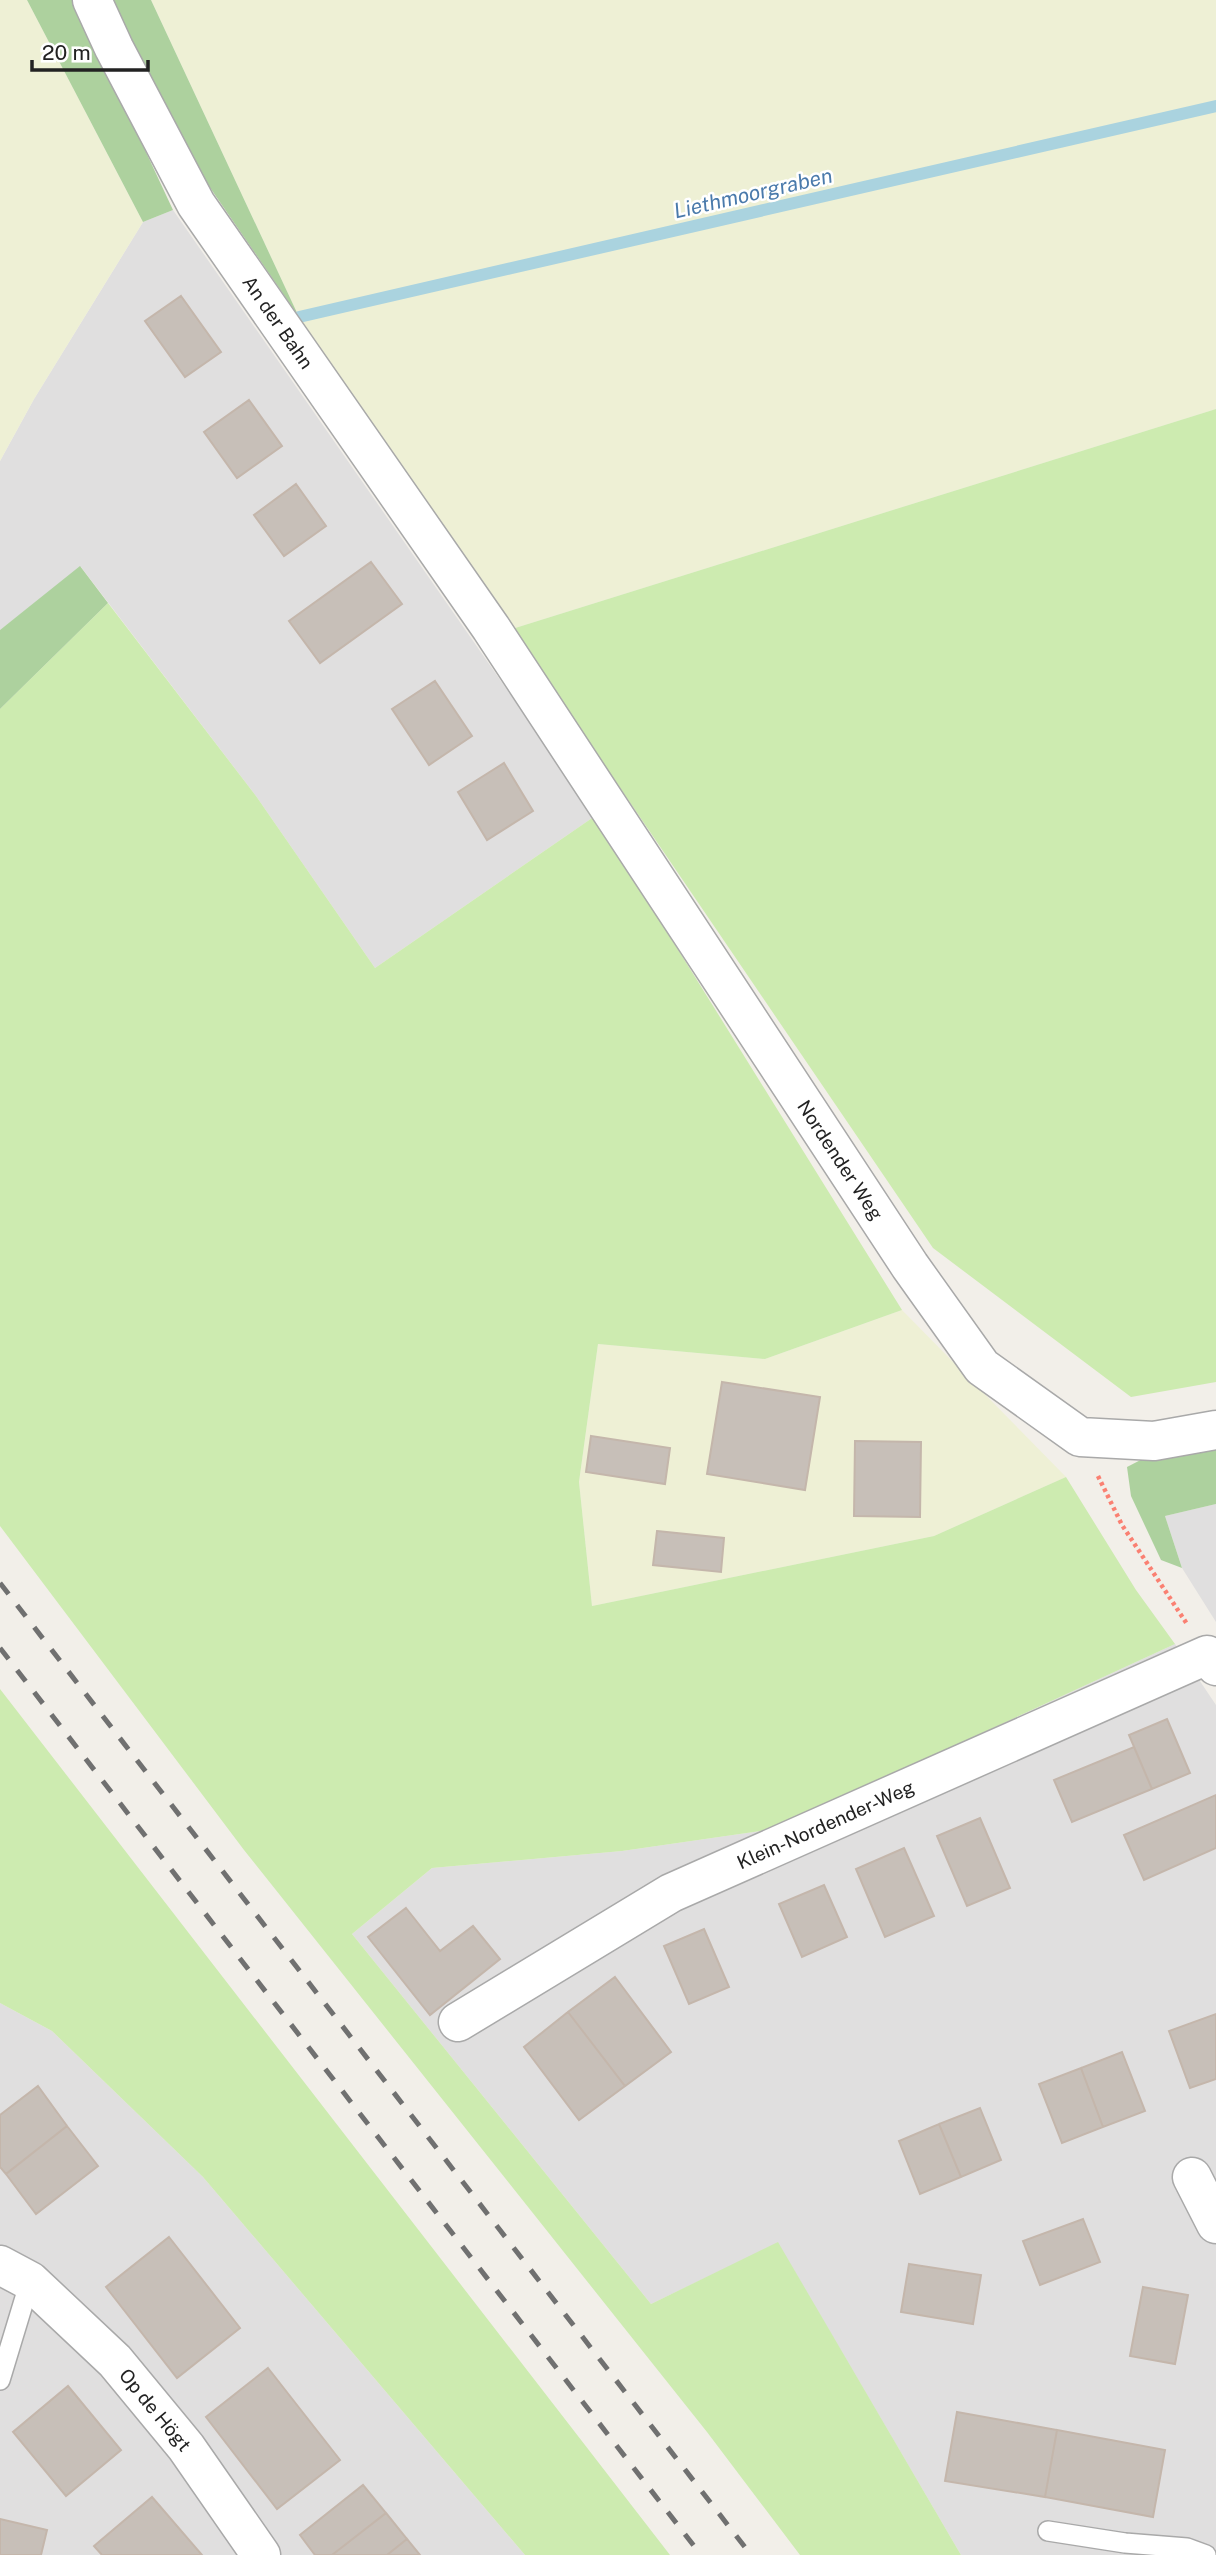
<svg xmlns="http://www.w3.org/2000/svg" width="1216" height="2555" viewBox="0 0 1216 2555" font-family="'Public Sans',sans-serif">
<style>
.residential{fill:#e0dfdf}
.farmland{fill:#eef0d5}
.grass{fill:#cdebb0}
.forest{fill:#add19e}
.lines{fill:none;stroke-linecap:round;stroke-linejoin:round}
.stream{stroke:#aad3df;stroke-width:12}
.building{fill:#c7bfb8;stroke:#c4b6ab;stroke-width:2}
.service-casing{stroke:#a9a9a9;stroke-width:22}
.minor-casing{stroke:#a9a9a9;stroke-width:41}
.path{stroke:#fa8072;stroke-width:4.5;stroke-dasharray:3.5 3.5;stroke-linecap:butt}
.service{stroke:#fff;stroke-width:19}
.minor{stroke:#fff;stroke-width:38}
.rail{stroke:#707070;stroke-width:5;stroke-dasharray:14 14;stroke-linecap:butt}
.labels{text-anchor:middle;dominant-baseline:central;stroke-width:5;stroke-linejoin:round;paint-order:stroke}
.street-label{font-size:19px;fill:#222;stroke:#fff}
.water-label{font-size:21px;font-style:italic;fill:#4a7aab;stroke:#fff}
</style>
<rect width="100%" height="100%" fill="#f2efe9"/>
<!-- residential -->
<path class="residential" d="M173,210l422,606 -220,152 -119,-172 -175,-229 -81,63v-169l34,-62 109,-177z
M1216,1504v118l-34,-54 -17,-52z
M1175,1644l41,61v850h-255l-183,-312 -127,61 -299,-370 80,-66 190,-17 152,-22z
M0,2003l52,28 151,146 322,378h-525z"/>
<!-- farmland -->
<path class="farmland" d="M0,0h27l116,222 -109,177 -34,62z
M151,0h1065v409l-704,220 -213,-312z
M902,1310l164,167 -132,59 -342,70 -13,-124 19,-138 167,15z"/>
<!-- grass -->
<path class="grass" d="M1216,409v973l-85,15 -198,-149 -421,-619z
M108,603l148,193 119,172 220,-152 307,494 -137,49 -167,-15 -19,138 13,124 342,-70 132,-59 70,113 39,54 -401,185 -152,22 -190,17 -80,66 299,370 127,-62 183,313h-161l-93,-123 -463,-582 -244,-324v-817z
M0,1689l670,866h-145l-322,-378 -151,-146 -52,-28z"/>
<!-- forest -->
<path class="forest" d="M27,0h48l98,210 -30,12z
M96,0h55l148,317 -185,-269z
M80,566l28,37 -108,106v-79z
M1216,1440v64l-51,12 17,52 -21,-8 -30,-64 -4,-29 33,-17z"/>
<g class="lines">
<!-- stream -->
<path class="stream" d="M299,317l917,-211"/>
</g>
<!-- building -->
<path class="building" d="M181,296l40,56 -36,25 -40,-56z
M249,400l33,46 -45,32 -33,-46z
M296,484l30,42 -42,30 -30,-41z
M371,562l31,42 -82,59 -31,-42z
M435,681l37,55 -43,29 -37,-56z
M504,763l29,48 -46,29 -29,-48z
M722,1382l98,15 -15,93 -98,-16z
M591,1436l79,12 -5,36 -79,-12z
M855,1441l66,1 -1,75 -66,-1z
M657,1531l67,7 -3,34 -68,-7z
M1167,1719l23,54 -38,16 -23,-54z
M1134,1747l18,42 -80,33 -18,-42z
M1216,1795v53l-72,32 -20,-45z
M980,1818l30,70 -43,18 -30,-70z
M904,1848l30,68 -49,21 -29,-68z
M824,1885l23,52 -45,20 -23,-53z
M406,1908l34,43 33,-25 27,33 -70,56 -62,-78z
M704,1929l25,58 -40,17 -25,-58z
M615,1977l56,75 -46,34 -57,-74z
M568,2012l57,74 -46,34 -55,-73z
M1216,2014v65l-26,9 -21,-57z
M1122,2052l23,59 -42,16 -22,-59z
M1081,2068l22,59 -41,16 -23,-59z
M38,2086l29,40 -61,48 -6,-7v-52z
M980,2108l21,52 -40,17 -22,-53z
M939,2124l22,53 -41,17 -21,-53z
M67,2126l31,40 -62,48 -30,-40z
M1083,2219l17,43 -60,23 -17,-44z
M169,2237l71,91 -63,50 -71,-91z
M909,2264l72,11 -8,49 -72,-12z
M1143,2287l45,8 -13,69 -45,-8z
M268,2368l72,92 -63,49 -71,-92z
M68,2386l53,64 -55,46 -53,-64z
M957,2412l100,18 -12,67 -100,-16z
M1057,2430l108,20 -12,67 -108,-20z
M363,2485l23,28 -54,42h-17l-15,-20z
M152,2497l50,58h-100l-8,-9z
M386,2513l21,26 -20,16h-55z
M0,2519l47,11 -6,25h-41z
M407,2539l13,16h-33z"/>
<g class="lines">
<!-- service casing -->
<g class="service-casing">
<path id="service" d="M0,2380l30,-99
M1048,2531l77,12 62,5 19,7"/>
</g>
<!-- minor casing -->
<g class="minor-casing">
<g id="minor">
<path id="s1" d="M92,0l22,48 82,156 295,424 419,638 72,101 98,70 74,4 62,-11"/>
<path id="s2" d="M458,2022l213,-129 536,-238 9,11"/>
<path d="M1192,2177l24,47"/>
<path id="s3" d="M0,2265l30,16 85,80 71,86 75,108"/>
</g>
</g>
<!-- path -->
<path class="path" d="M1098,1476l24,49 65,99"/>
<!-- service -->
<use href="#service" class="service"/>
<!-- minor -->
<use href="#minor" class="minor"/>
<!-- rail -->
<path class="rail" d="M0,1583l751,972
M0,1648l701,907"/>
</g>
<g class="labels">
<!-- street labels -->
<g class="street-label">
<text stroke="none"><textPath href="#s1" startOffset="373">An der Bahn</textPath></text>
<text stroke="none"><textPath href="#s1" startOffset="1382">Nordender Weg</textPath></text>
<text stroke="none"><textPath href="#s2" startOffset="418">Klein-Nordender-Weg</textPath></text>
<text stroke="none"><textPath href="#s3" startOffset="214">Op de Högt</textPath></text>
</g>
<!-- water labels -->
<g class="water-label">
<text transform="translate(753 193) rotate(-13)">Liethmoorgraben</text>
</g>
</g>
<!-- scale -->
<path d="M32 60v10h116v-10" fill="none" stroke="#222222" stroke-width="3.5"/>
<text x="42" y="60" font-size="21" fill="#222222" stroke="#ffffff" stroke-width="5" paint-order="stroke">20 m</text>
</svg>
